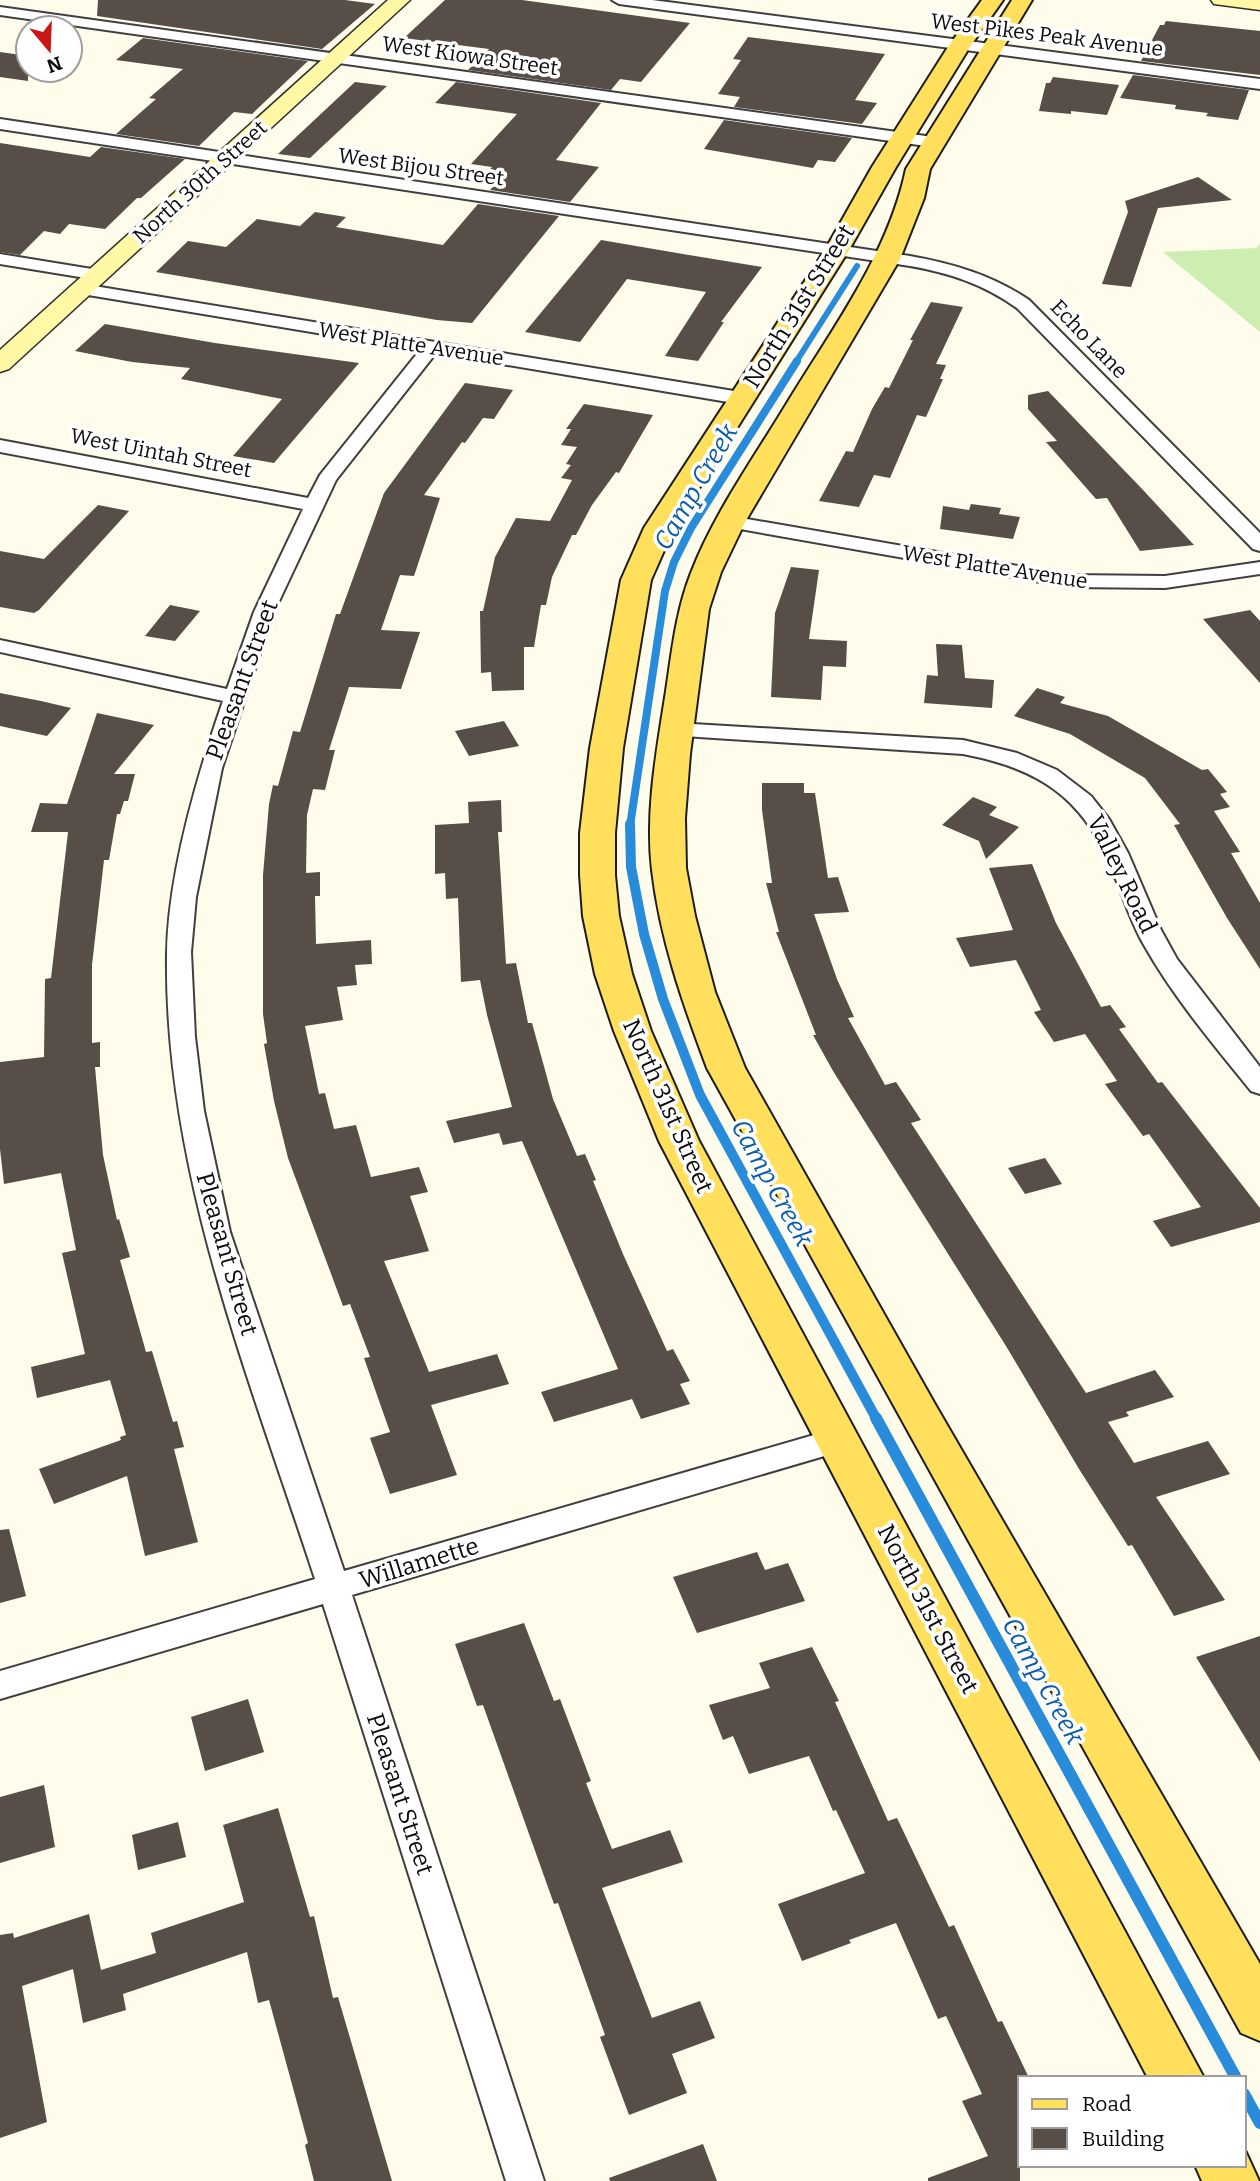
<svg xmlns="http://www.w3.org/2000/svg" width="1260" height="2181" viewBox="0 0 1260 2181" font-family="Bitter,serif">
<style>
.green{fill:#cdedb1}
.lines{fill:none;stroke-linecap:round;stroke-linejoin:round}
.stream-far3{stroke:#298cdb;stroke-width:6}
.stream-far2{stroke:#298cdb;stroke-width:8}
.stream-far1{stroke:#298cdb;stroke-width:10}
.stream{stroke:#298cdb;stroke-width:12}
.building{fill:#564e47}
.street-casing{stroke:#3f3f3f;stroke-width:4}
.secondary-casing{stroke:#2e2e2e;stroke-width:3}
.primary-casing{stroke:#1d1d1d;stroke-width:4}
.street{fill:#fff;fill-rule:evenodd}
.secondary{fill:#fff9a6;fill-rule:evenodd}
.primary{fill:#ffdf5b;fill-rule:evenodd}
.labels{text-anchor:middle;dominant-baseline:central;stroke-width:7;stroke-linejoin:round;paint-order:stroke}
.far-street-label{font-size:21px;fill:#0c0c0c;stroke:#fff}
.street-label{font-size:24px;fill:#0c0c0c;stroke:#fff}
.water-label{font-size:26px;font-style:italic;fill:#095caa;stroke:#fff}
</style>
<rect width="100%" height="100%" fill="#fffceb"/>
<!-- green -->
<path class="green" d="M1260,243v89l-97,-80 94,-4z"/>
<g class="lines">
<!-- stream-far3 -->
<path class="stream-far3" d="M796,362l61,-96"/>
<!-- stream-far2 -->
<path class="stream-far2" d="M630,826l35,-235 9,-29 17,-34 106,-167"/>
<!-- stream-far1 -->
<path class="stream-far1" d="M630,824l1,43 13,67 19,65 37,96 177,325"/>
<!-- stream -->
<path class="stream" d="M876,1418l360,660
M1244,2094l16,29"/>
</g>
<!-- building -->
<path class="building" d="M98,0h247l30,4 -53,45 -225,-33z
M445,0h77l168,23 -49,59 -21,-3 -9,11 -143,-20 21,-21 -85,-11z
M1166,21l94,10v44l-119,-14 19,-36h4z
M748,37l137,17 -30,46 22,3 -15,21 -128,-17 6,-10 -22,-3 23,-34 -8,-1z
M143,38l165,23 -56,53 -18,-2 -35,34 -83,-12 40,-35 -7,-1 34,-29 -67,-9z
M0,52l28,4v25l-28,-4z
M1133,75l116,15 -11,30 -32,-4 2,-3 -33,-4 1,-4 -56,-7z
M1053,77l66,8 -12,30 -36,-4v3l-32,-3 7,-28h4z
M355,82l32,4 -77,72 -32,-4z
M456,82l145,21 -45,57 43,7 -29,35 -80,-12 6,-7 -16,-2 12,-14 -21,-3 46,-50 -82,-11z
M724,120l128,18 -17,24 -17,-2 -5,8 -109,-19z
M0,143l90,14 11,-10 84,12 -44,39h-4l-32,31 -36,-5 -9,10 -16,-3 -24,24 -20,-3z
M1198,177l34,23 -74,8 -27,79 -29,-3 26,-72 -3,-11z
M478,204l81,12 -87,107 -35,-3 -281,-48 32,-31 38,6 31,-28 43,7 15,-14 31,5 -10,10 107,18z
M601,240l82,14 79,13 -41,55h3l-26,39 -33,-5 41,-64 -79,-13 -47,63 -55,-10z
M931,302l32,5 -27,57 10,1 -6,14h3l-17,38 -9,-2 -27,63 -16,-3 -15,32 -40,-6 27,-50 7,1 19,-43 13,-22 4,1 24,-48h-3z
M105,324l110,19 144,20 -85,100 -41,-7 49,-57 -101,-20 9,-11 -58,-6 -57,-11z
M465,383l48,7 -19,29 -11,-1 -18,25 -3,-1 -38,53 16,3 -26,78 -14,-1 -19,55 39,2 -19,57 -52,-2 -20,63h6l-10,40 -12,-1 -6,26 -1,58 14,-1v24h-5l1,48 55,-4 1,24 -17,1 2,20 -20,2 6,33 -38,6 14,68 6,-1 9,36 22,-4 15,52 48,-10 9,25 -18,4 19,55 -45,10 45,111 68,-18 12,30 -78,21 26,70 -67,19 -20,-56 20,-6 -26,-74 6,-1 -20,-53 -7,2 -55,-148 -14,-57 -10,-57 3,-1 -4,-29v-139l6,-71 4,-19 5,1 15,-55 7,1 36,-118h4l44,-121z
M1048,391l96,100 50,54 -54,6 -33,-53 -11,1 -50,-57 11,-1 -29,-32v-14z
M584,404l69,11 -34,58 -3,-1 -24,33 -16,30h-4l-20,42 -6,28h-5l-7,42h-10v43l-32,1 -1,-19 -10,1 -1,-62h3l12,-54 21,-39 34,3 22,-41 -11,-2 10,-13 -5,-1 11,-17 -16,-2 10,-16h-5z
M971,504l30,4 -2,6 21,3 -7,22 -73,-10 3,-23 26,4z
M98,505l31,6 -90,99 -5,3 -34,-6v-56l44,8z
M791,567l28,3 -10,69 38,2 -1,26 -23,-1 -2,34 -50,-3 4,-84z
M170,605l30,6 -25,30 -30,-5z
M1250,610l10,11v62l-57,-64z
M936,644l26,1 3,33 29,2 -2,28 -68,-5 3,-28 11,1z
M1037,688l28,9 -5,6 48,13 94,54 6,-1 19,23 -7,2 10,13 -16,4 26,41 -9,1 29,50v66l-33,-51 -53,-93 6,-1 -35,-46 -75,-44 -56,-18z
M0,693l41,8 30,7 -24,28 -47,-10z
M97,713l57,12 -40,49h21l-7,27h-4l-4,13h-3l-8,46h-5l-12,105v78l8,-1v25h-5l8,88 14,65 2,-1 11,38 -10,3 26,92 6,-1 21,71 4,-1 7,26 -10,2 24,93 -53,14 -18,-80 -73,28 -15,-35 82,-29 -1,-3 6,-2 -16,-55 -73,18 -6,-31 54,-13 -23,-101 14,-3 -15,-77 -57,11 -4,-35v-87l44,-5 1,-78 6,-1 17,-146h-37l9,-29 27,1z
M504,721l15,25 -50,10 -14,-25z
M762,783h42v10h11l13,85 10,-1 11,35 -35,2 23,65 17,38 -6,1 37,67 11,-3 25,38 -10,3 175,270 69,-23 19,27 -48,15 3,4 -21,6 26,41 74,-22 22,33 -74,23 69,103 -51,16 -42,-71 -4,1 -49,-77 -73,-123 -173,-275 -20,-36h3l-40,-103h3l-13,-49h6l-10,-73z
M973,797l24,10 -8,8 30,12 -33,32 -7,-18 -37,-16z
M501,800l1,32h-4l8,132 10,-1 12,60h4l21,76 24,57 8,-2 11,26 -3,1 30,73 44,97 6,-2 17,32 -10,3 10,20 -49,15 -9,-20 -78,23 -13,-30 77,-23 -96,-228 -19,4 -4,-12 -45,10 -8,-22 66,-14 -25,-92 -7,-35 -19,2 -3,-84 -12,1 -1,-26 -10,1v-49l34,-2 -1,-21z
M1032,864l24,59 45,84 9,-2 16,22 -7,2 39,54 4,-1 98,126v14l-89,25 -18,-26 48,-14 -52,-73 -6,2 -38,-52 12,-3 -32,-47 -31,8 -20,-30 7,-2 -25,-50 -46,7 -14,-29 57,-8 -24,-62z
M1045,1158l17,26 -37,10 -17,-26z
M9,1529l17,67 -26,7v-73z
M757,1552l8,18 23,-7 17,38 -108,32 -24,-56z
M524,1623l30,78 6,-2 31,82 -5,2 26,66 58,-19 13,32 -81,26 50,130 48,-17 15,37 -43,16 15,39 -58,22 -29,-78 5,-2 -47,-132 -4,1 -71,-199 -6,1 -22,-62z
M1260,1636v126l-64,-105z
M812,1647l27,54 -4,1 53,119 9,-3 52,109 5,-2 44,97 4,-1 27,57h-9v103h-92v-3l60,-22 -26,-55 20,-7 -36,-78 -8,3 -42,-96 -47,17 2,3 -49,18 -24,-57 87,-31 -29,-63 -3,1 -24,-55 -60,18 -16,-38 -10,4 -14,-35 61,-17 -11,-25z
M248,1699l16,53 -59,19 -14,-54z
M44,1785l11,62 -55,16v-66z
M278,1808l32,109 4,-1 19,82 5,-1 54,184h-78l-9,-36 3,-2 -39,-143 -11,3 -11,-51 -124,42 3,16 -43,13 -10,-54 -51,17 25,136 -47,16v-203l13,-2 1,5 75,-24 12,56 55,-17 -5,-20 93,-31 -21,-77z
M178,1822l8,35 -48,13 -6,-35z
M703,2144l14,37h-107l-1,-3z"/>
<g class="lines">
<!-- street casing -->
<g class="street-casing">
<path id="street" d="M612,0h40l608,79v10l-641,-85z
M0,7l933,130 8,5 -8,5 -933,-132z
M0,119l910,137c44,8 82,19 119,44l231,233v18l-7,-2 -236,-241c-34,-24 -67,-35 -107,-42l-910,-137z
M0,254l98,16 9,5 -9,5 -98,-16z
M82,284l658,108 9,6 -9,6 -304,-51 -100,127 -62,132 -52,156 -26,129 -5,55 4,85 9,74 26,121 114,339 494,-143 11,4 4,8 -4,8 -11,4 -486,143 192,586h-38l-183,-577 -323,95v-28l315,-92c-66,-203 -151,-408 -148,-625 1,-80 30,-178 56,-253l-223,-49v-12l227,49 27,-77 49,-103 -303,-57v-12l308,58 12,-23 100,-125 -344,-57 -3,-4 3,-4z
M730,516l339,59 96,1 95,-14v12l-95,14 -96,-1 -346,-61 -3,-4 3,-4z
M676,723l287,17 54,13 40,17 34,26 18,23 19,34 33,77 16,29 83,108v27l-9,-3c-38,-47 -77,-93 -107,-146 -14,-24 -22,-52 -33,-78 -29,-71 -74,-99 -148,-113l-295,-19 -3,-5 3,-5z"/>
</g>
<!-- secondary casing -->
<g class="secondary-casing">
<path id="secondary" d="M388,0h22l-401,369 -9,3v-22z
M1211,0h49v10l-46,-6z"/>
</g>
<!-- primary casing -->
<g class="primary-casing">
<path id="primary" d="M982,0h21l-34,48 -73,119 -47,83 -175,278 -23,52 -28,168 -8,85v42l4,41 13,58 19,57 48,110 505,937h-56l-489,-937 -45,-110 -19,-57 -12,-58 -3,-41v-42l10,-85 31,-168 23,-52 181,-278 47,-83 76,-120z
M1012,0h20l-102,169 -6,29 -24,61 -155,263 -24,50 -12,37 -19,145 -5,64 1,50 9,48 20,76 30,76 191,338 324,558v77l-19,-8 -534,-965c-24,-64 -47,-129 -55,-198 -7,-59 5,-121 14,-179 6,-40 10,-80 25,-118 23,-60 63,-115 96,-170 45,-74 101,-148 119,-234z
M1244,2148l15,33h-57l-7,-16h49z"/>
</g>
<!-- street -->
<use href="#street" class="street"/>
<!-- secondary -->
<use href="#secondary" class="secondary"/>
<!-- primary -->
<use href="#primary" class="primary"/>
</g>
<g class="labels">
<!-- far-street labels -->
<g class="far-street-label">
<text transform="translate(1047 35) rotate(7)">West Pikes Peak Avenue</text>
<text transform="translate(470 56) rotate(8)">West Kiowa Street</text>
<text transform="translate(421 167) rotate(8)">West Bijou Street</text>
<text transform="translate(200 182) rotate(-42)">North 30th Street</text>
<text transform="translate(1089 339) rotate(46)">Echo Lane</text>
<text transform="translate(411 344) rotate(9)">West Platte Avenue</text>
<text transform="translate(161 453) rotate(11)">West Uintah Street</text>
<text transform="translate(995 567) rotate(9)">West Platte Avenue</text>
</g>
<!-- street labels -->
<g class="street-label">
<text transform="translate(799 306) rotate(-58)">North 31st Street</text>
<text transform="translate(242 680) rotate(-70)">Pleasant Street</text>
<text transform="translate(1122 874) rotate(64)">Valley Road</text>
<text transform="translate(668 1106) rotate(66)">North 31st Street</text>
<text transform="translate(227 1254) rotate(74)">Pleasant Street</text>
<text transform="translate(419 1563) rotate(-17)">Willamette</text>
<text transform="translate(928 1609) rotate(62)">North 31st Street</text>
<text transform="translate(400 1794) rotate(72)">Pleasant Street</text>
</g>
<!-- water labels -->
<g class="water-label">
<text transform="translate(696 487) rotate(-60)">Camp Creek</text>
<text transform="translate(772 1183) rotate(61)">Camp Creek</text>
<text transform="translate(1043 1681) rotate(61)">Camp Creek</text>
</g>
</g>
<!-- legend -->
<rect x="1018" y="2076" width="228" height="91" fill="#ffffff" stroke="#9e9e9e" stroke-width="2"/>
<rect x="1032" y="2099" width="35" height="10" fill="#ffdf5b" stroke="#9e9e9e" stroke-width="2"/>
<text x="1082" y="2111" font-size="21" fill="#0c0c0c">Road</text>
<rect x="1032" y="2128" width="35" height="21" fill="#564e47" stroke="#9e9e9e" stroke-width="2"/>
<text x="1082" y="2146" font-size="21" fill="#0c0c0c">Building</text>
<!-- north arrow -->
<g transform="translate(49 49) rotate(161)"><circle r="33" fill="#ffffff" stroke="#9e9e9e" stroke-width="2"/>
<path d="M0-5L12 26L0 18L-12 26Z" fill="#ca1617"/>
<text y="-10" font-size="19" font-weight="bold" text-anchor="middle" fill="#0c0c0c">N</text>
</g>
</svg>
